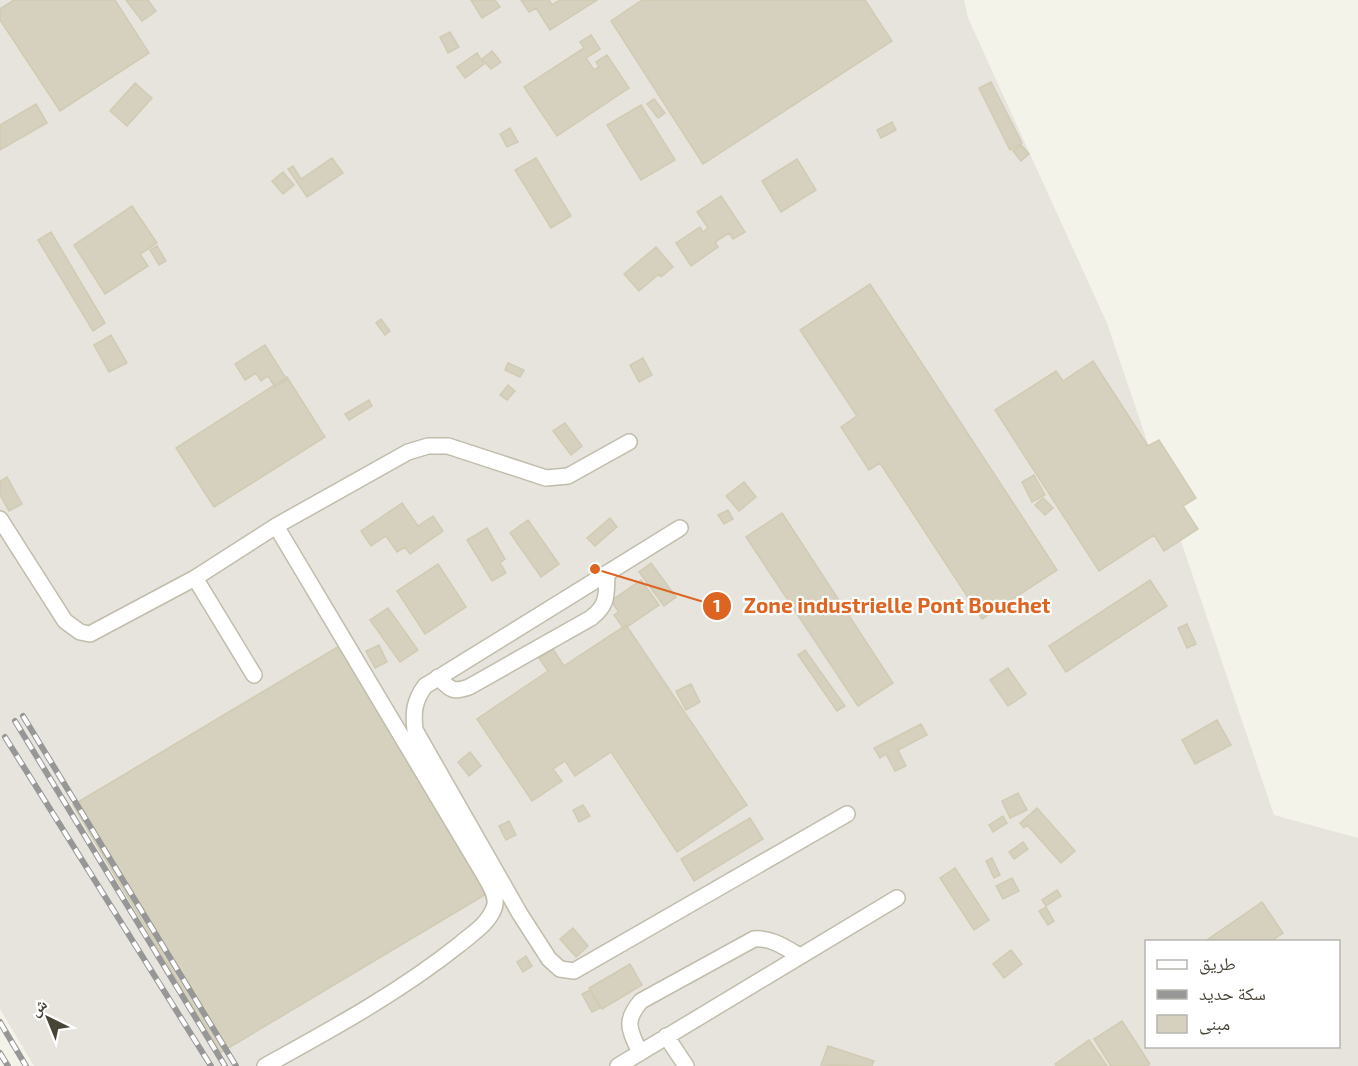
<svg xmlns="http://www.w3.org/2000/svg" width="1358" height="1066" viewBox="0 0 1358 1066" font-family="'Exo 2','Noto Naskh Arabic',sans-serif">
<style>
.industrial{fill:#e7e4dd;fill-rule:evenodd}
.building{fill:#d6d1be;stroke:#d0cbb2;stroke-width:1.5}
.lines{fill:none;stroke-linecap:round;stroke-linejoin:round}
.minor-casing{stroke:#c0bdab;stroke-width:18}
.minor{stroke:#fff;stroke-width:15}
.rail-casing{stroke:#979797;stroke-width:6}
.rail{stroke:#fff;stroke-width:4;stroke-dasharray:11;stroke-linecap:butt}
.leader{fill:none;stroke:#dd6421;stroke-width:2}
.callout-dot{fill:#dd6421;stroke:#fff;stroke-width:2}
.mark-label{font-size:18px;text-anchor:middle;font-weight:bold;fill:#fff}
.callout-label{font-size:21px;text-anchor:middle;font-weight:bold;fill:#dd6421;stroke:#fff;stroke-width:4.5;stroke-linejoin:round;paint-order:stroke}
</style>
<rect width="100%" height="100%" fill="#f4f3e9"/>
<!-- industrial -->
<path class="industrial" d="M0,0h964l4,18 139,305 167,492 84,23v228h-1324l-34,-57zM1146,942h192v104h-192z"/>
<!-- building -->
<path class="building" d="M14,0h101l34,53 -89,58 -60,-91v-11z
M126,0h22l8,11 -14,10z
M471,0h24l5,7 -18,11z
M521,0h28l3,5 8,-5h37l-47,30 -14,-22 -7,4z
M642,0h223l27,41 -189,123 -92,-143z
M450,32l9,15 -11,6 -8,-16z
M591,35l9,14 -14,9 8,12 5,-3 -3,-5 11,-7 22,33 -72,48 -33,-49 60,-39 -4,-6z
M492,51l9,11 -10,7 -9,-10z
M477,53l7,11 -19,14 -8,-11z
M991,82l31,61 -12,7 -31,-62z
M135,83l17,15 -25,28 -17,-15z
M654,99l11,14 -7,5 -11,-14z
M36,104l11,19 -47,27v-25z
M641,105l34,55 -34,20 -34,-55z
M892,122l4,8 -15,8 -4,-8z
M510,128l8,14 -11,5 -7,-13z
M1021,145l8,9 -8,7 -8,-10z
M332,158l11,15 -36,24 -19,-28 5,-3 8,13z
M536,158l35,58 -20,12 -36,-58z
M797,159l19,31 -35,22 -19,-31z
M283,172l11,13 -11,9 -11,-13z
M721,196l24,36 -12,7 -4,-6 -14,9 3,5 -27,19 -15,-23 24,-16 3,5 5,-4 -11,-16z
M132,206l25,37 -17,11 8,12 -43,28 -31,-49z
M51,232l54,91 -12,8 -55,-91z
M157,246l9,15 -7,4 -9,-15z
M656,247l17,20 -12,10 -2,-3 -20,17 -15,-17z
M870,284l187,286 -75,49 -102,-156 -11,7 -28,-43 16,-11 -57,-86z
M381,319l9,12 -5,4 -9,-12z
M111,335l16,28 -18,9 -15,-27z
M265,345l22,35 -12,7 -7,-11 -7,5 -5,-8 -11,7 -10,-16z
M643,358l9,17 -13,7 -9,-17z
M1093,361l55,85 11,-6 37,58 -13,8 15,23 -34,22 -10,-16 -55,36 -104,-161 61,-39 7,10z
M508,363l16,7 -4,7 -15,-7z
M287,377l38,60 -111,70 -38,-59z
M508,385l7,6 -8,9 -7,-5z
M369,400l3,6 -23,14 -4,-6z
M565,423l17,23 -11,9 -18,-24z
M1034,475l11,20 -13,7 -10,-20z
M7,477l15,27 -13,7 -9,-16v-14z
M744,482l12,15 -17,14 -13,-15z
M1043,498l10,10 -8,7 -10,-10z
M402,503l16,23 15,-10 10,15 -33,23 -5,-7 -8,5 -11,-16 -15,10 -10,-15z
M728,510l5,9 -9,5 -6,-9z
M782,513l111,170 -35,23 -112,-169z
M610,518l7,9 -22,19 -8,-8z
M528,520l31,44 -18,13 -31,-44z
M487,528l18,31 -5,4 6,10 -14,8 -25,-41z
M651,563l25,34 -12,9 -25,-34z
M438,564l28,43 -41,27 -28,-43z
M641,580l18,25 -35,24 -10,-14 5,-3 -8,-11z
M1150,580l17,26 -101,66 -17,-26z
M388,608l30,42 -18,12 -30,-42z
M1187,624l9,20 -9,4 -9,-20z
M626,625l121,180 -70,47 -66,-100 -36,24 -10,-15 -12,8 9,12 -30,20 -55,-82 71,-48 -9,-13 14,-9 11,17z
M341,645l147,248 -268,160 -147,-248z
M379,645l8,17 -12,6 -9,-17z
M805,650l40,56 -8,5 -39,-56z
M1008,668l18,26 -18,12 -18,-26z
M691,684l9,18 -14,8 -10,-19z
M1217,720l14,25 -36,19 -13,-24z
M921,724l6,11 -29,15 8,16 -11,5 -9,-17 -6,4 -6,-10z
M470,752l11,14 -12,10 -11,-14z
M1018,793l9,17 -17,8 -8,-17z
M583,805l7,11 -11,6 -6,-12z
M1037,808l38,43 -14,12 -34,-38 -3,3 -4,-5z
M1003,816l4,7 -14,9 -4,-7z
M750,818l13,21 -69,42 -13,-22z
M509,821l7,14 -10,5 -7,-14z
M1023,842l5,7 -14,10 -5,-7z
M992,858l8,17 -6,3 -8,-17z
M955,868l34,52 -15,10 -34,-52z
M1012,878l7,13 -16,8 -7,-13z
M1057,890l4,6 -15,10 -4,-6z
M1262,902l21,31 -13,9h-66z
M1046,907l8,14 -6,4 -9,-14z
M573,928l15,18 -12,11 -16,-18z
M1011,950l11,14 -18,14 -11,-14z
M526,956l6,10 -9,6 -6,-10z
M630,964l12,21 -40,24 -13,-21z
M590,990l10,18 -8,4 -10,-18z
M1122,1021l28,43 -3,2h-36l-17,-27z
M1089,1040l18,26h-50l-2,-2z
M828,1046l46,15 -2,5 -51,-1z"/>
<g class="lines">
<!-- minor casing -->
<g class="minor-casing">
<path id="minor" d="M0,519l65,102 15,11 10,2 105,-56 81,-52 132,-74 20,-6h20l98,32 22,-2 61,-34
M680,528l-255,158c-11,15 -12,26 -10,44l105,184 29,45 11,10 14,2 273,-157
M195,578l59,97
M438,677c12,12 14,16 31,10l122,-69c18,-14 15,-23 16,-45
M666,1036l20,30
M640,1053c-10,-23 -17,-31 1,-52l113,-62c16,-2 32,9 46,17
M265,1066c67,-37 135,-74 195,-122 13,-11 28,-20 34,-36 4,-10 -3,-21 -8,-30l-210,-352
M618,1066l279,-168"/>
</g>
<!-- minor -->
<use href="#minor" class="minor"/>
<!-- rail casing -->
<g class="rail-casing">
<path id="rail" d="M23,716l213,350
M15,721l210,345
M5,737l206,329
M0,1022l26,44
M0,1053l8,13"/>
</g>
<!-- rail -->
<use href="#rail" class="rail"/>
</g>
<!-- callouts -->
<path class="leader" d="M595 569L717 606"/>
<g class="callout-dot">
<circle cx="595" cy="569" r="6"/>
<circle cx="717" cy="606" r="15"/>
</g>
<g class="mark-label">
<text x="717" y="612">1</text>
</g>
<g class="callout-label">
<text x="897" y="613">Zone industrielle Pont Bouchet</text>
</g>
<!-- legend -->
<rect x="1145" y="940" width="195" height="108" fill="#ffffff" stroke="#b6b5af" stroke-width="1.5"/>
<rect x="1157" y="960" width="30" height="9" fill="#ffffff" stroke="#b6b5af" stroke-width="1.5"/>
<text x="1199" y="970" font-size="18" fill="#484537">طريق</text>
<rect x="1157" y="990" width="30" height="9" fill="#979797" stroke="#b6b5af" stroke-width="1.5"/>
<text x="1199" y="1000" font-size="18" fill="#484537">سكة حديد</text>
<rect x="1157" y="1015" width="30" height="18" fill="#d6d1be" stroke="#b6b5af" stroke-width="1.5"/>
<text x="1199" y="1030" font-size="18" fill="#484537">مبنى</text>
<!-- north arrow -->
<g transform="translate(48 1018) rotate(317)" stroke="#ffffff" stroke-width="4.5" paint-order="stroke">
<path d="M0-4.5L10 22L0 15L-10 22Z" fill="#484537"/>
<text y="-9" font-size="16" font-weight="bold" text-anchor="middle" fill="#484537">ش</text>
</g>
</svg>
